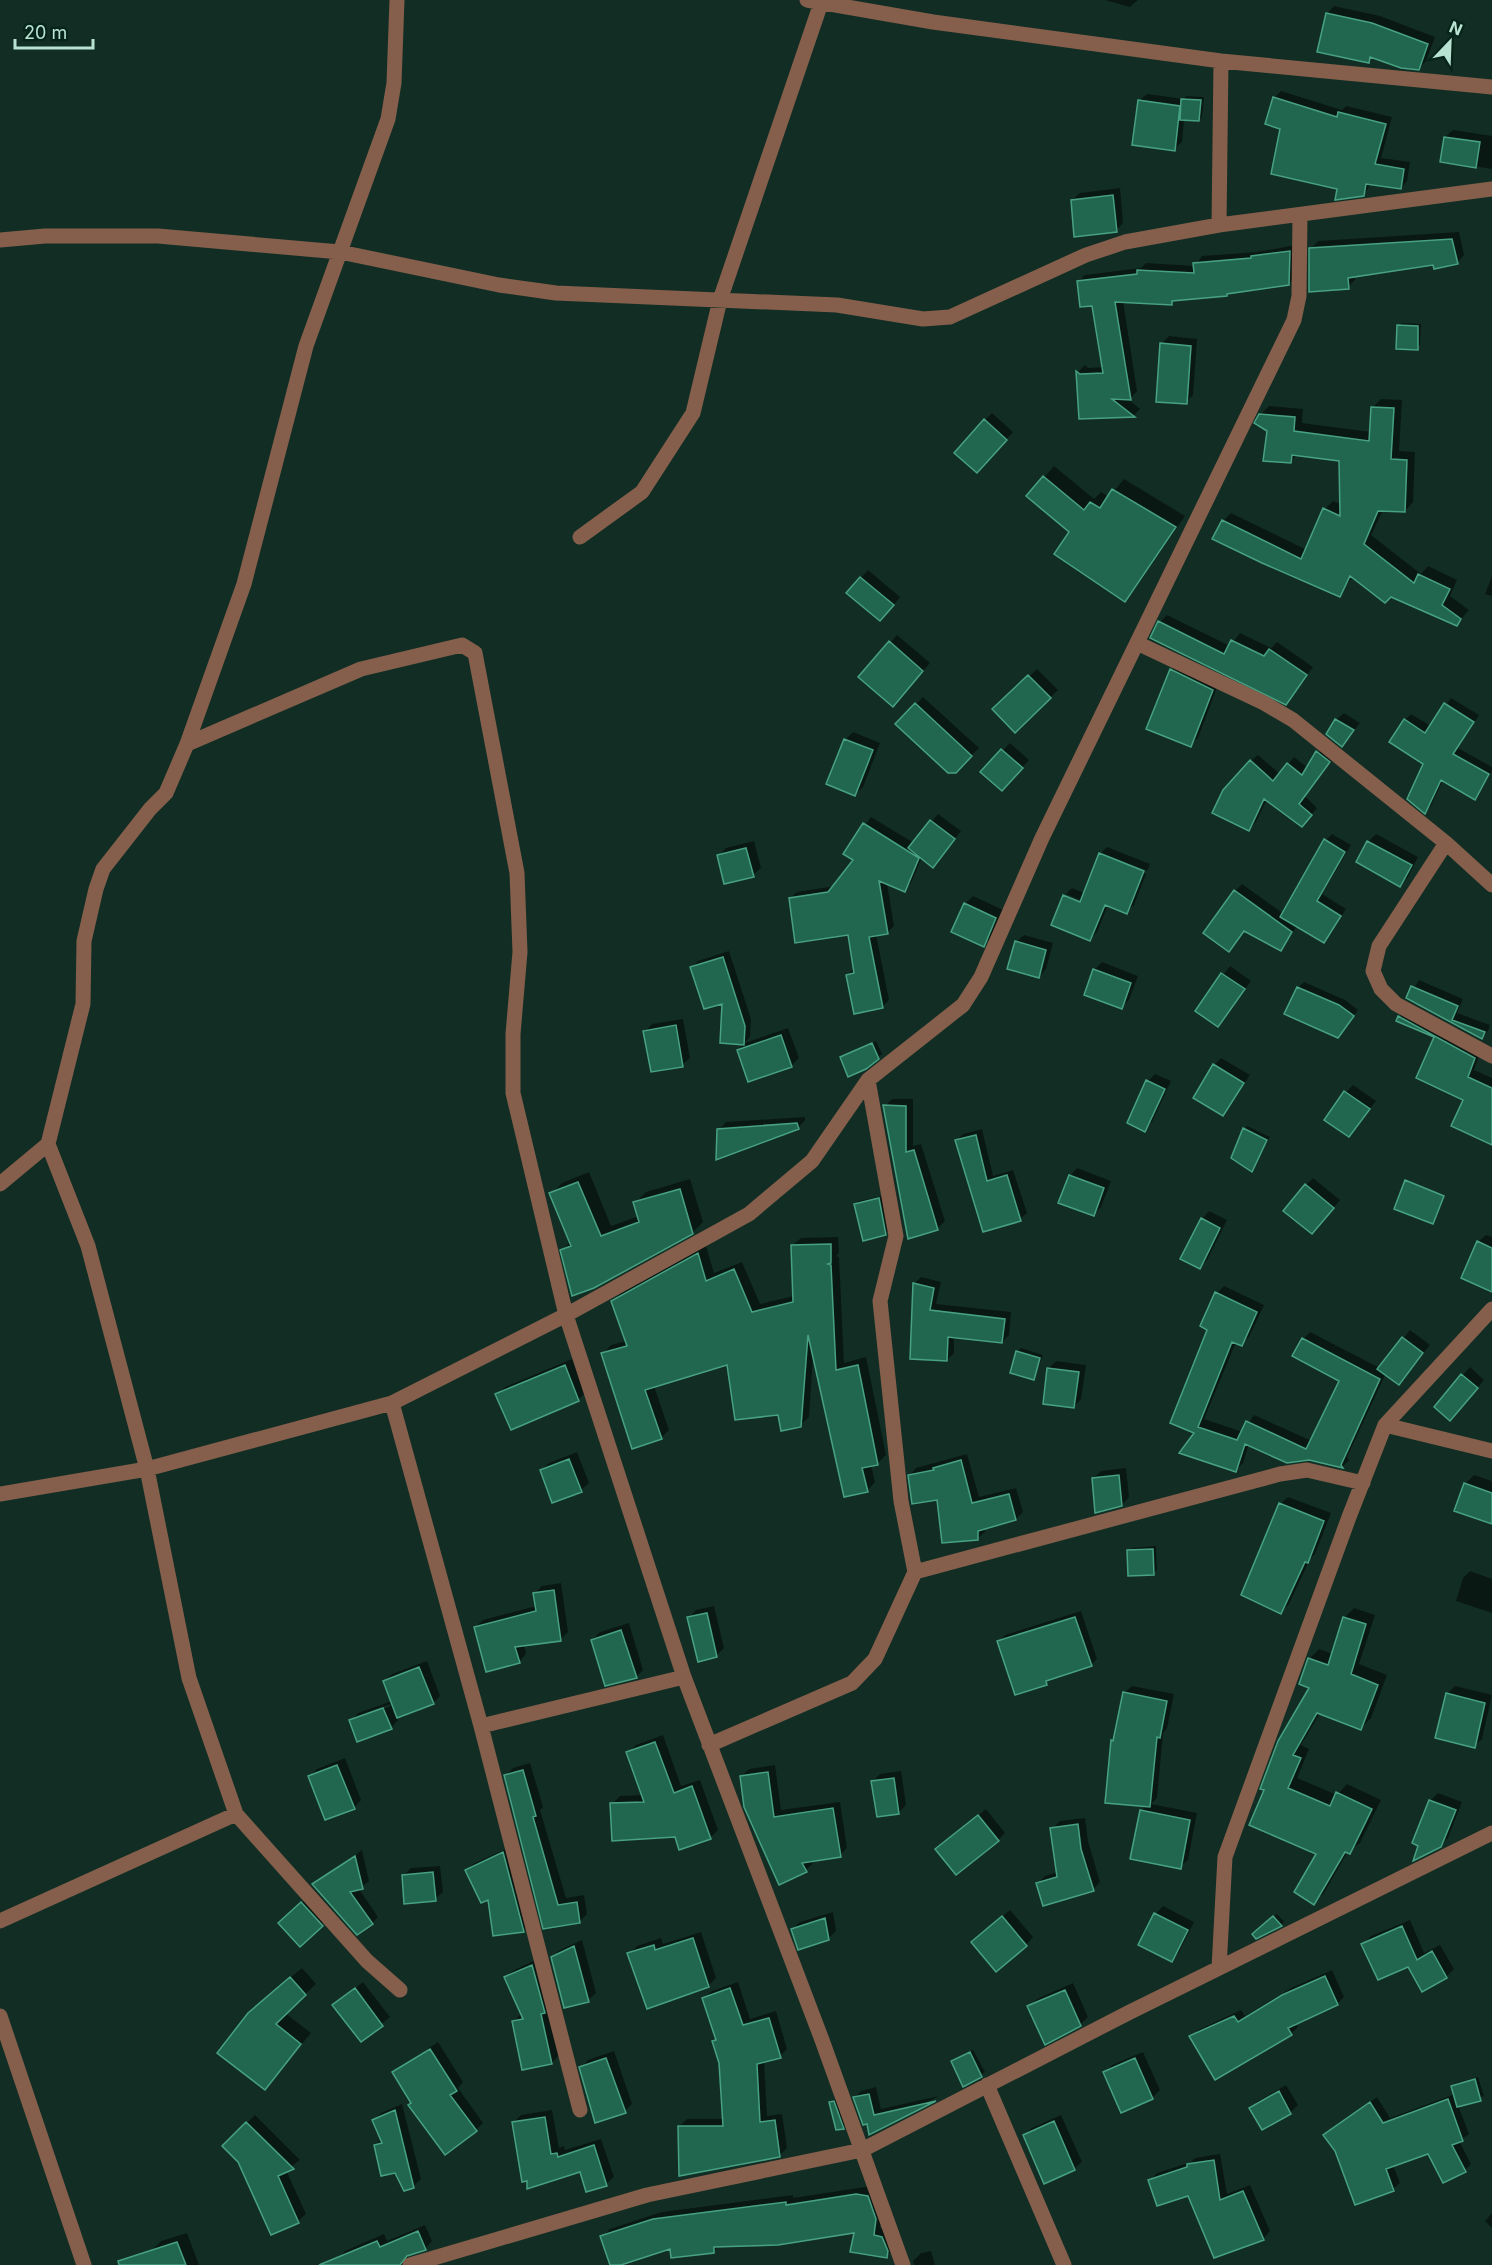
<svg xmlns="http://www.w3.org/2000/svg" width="1492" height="2265" viewBox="0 0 1492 2265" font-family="Inter,sans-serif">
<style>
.shadow{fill:#0007;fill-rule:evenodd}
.building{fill:#216750;stroke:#47a182;stroke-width:1.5}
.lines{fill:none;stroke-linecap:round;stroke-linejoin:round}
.minor{stroke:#855f4c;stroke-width:15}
</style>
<rect width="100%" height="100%" fill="#122e24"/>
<!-- shadow -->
<path class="shadow" d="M1105,0h33l-8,7z
M1334,6l46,10 55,21 -9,24 -8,8 -45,-13 -5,6 -41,-48z
M1281,91l61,19 4,-4 46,11 -11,41 29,4 -3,19 -6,7 -30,-5 -7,12 -25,-8 -57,-59 -8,-30z
M1147,94l37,5 2,-3 18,1 -2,20 -3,3 -15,-1 -2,23 -8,7 -35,-48z
M1453,130l39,6v33l-50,-8 3,-24z
M1120,188l3,35 -7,8 -44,-31 8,-7z
M1459,232l5,23 -7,8h-23l-79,13v4l-7,7 -37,-38 7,-8z
M1296,245v31l-7,7 -60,9 -3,3 -51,4 -4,5 -48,-3 14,90 -8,9 11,9 -6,6 -53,3 -3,-46 7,-7 3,3 16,-1 -10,-63 -16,-22 7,-7 56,-7 5,-5 49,3 7,-10 55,-4z
M1402,323l19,1 -1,21 -3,3 -19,-22z
M1169,336l28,3 -4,56 -7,7 -25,-58z
M1381,399l21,1 -3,51 16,1 -2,50 -8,9 -22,-1 -12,25 50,39 7,-8 29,14 -7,16 19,14 -13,15 -103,-49 -13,19 -117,-74 8,-8 76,37 18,-41 8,-8 8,3v-45l-43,-5 -8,8 -30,-47 9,-9 34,3 -1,14 69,9 2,-25z
M992,413l21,19 -28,32v-44z
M1054,466l40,33 7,-7 8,5 15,-18 61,37 -50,73 -10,11 -54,-68 -43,-36z
M868,570l32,27 -12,15 -27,-34z
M1492,576v20l-7,-2z
M1167,615l63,31 10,-13 31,15 6,-6 36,25 -27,36 -126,-81z
M897,635l33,28 -30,34 -10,-54z
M1178,663l41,19 -21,56 -8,7 -19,-75z
M1037,669l21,21 -43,41 -21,-22z
M923,697l56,51 -24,24 -58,-48z
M1451,698l28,17 -21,33 34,19v4l-17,27 -32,-18 -12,26 -6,6v-48l-20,-44 6,-6 20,12z
M1344,713l16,10 -11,14 -13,-17z
M853,732l27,11 -17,44 -8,7 -10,-54z
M1010,743l19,17 -20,22 -26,-10z
M1324,746l12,9 -31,41 12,12 -9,11 -41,-20 -11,23 -7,7 2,-68 7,-6 22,19 14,-17 14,11z
M938,814l23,17 -28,35 -11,-9 -11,26 -7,7 -17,-7 7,43 -7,7 -11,1 13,66 -7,7 -35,-32 8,-7 -6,-35 -59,-35 7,-6 38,-6 20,-26 -10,-6 26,-37 43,26z
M1332,834l19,11 -29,49 24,15 -16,26 -7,7 -26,-16 -16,23 -36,-19 -16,20 6,-59 7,-7 42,30 42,-74z
M1376,834l42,23 -10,20 -8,8 -32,-43z
M754,841l7,27 -8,7 -34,-19 7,-8z
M1107,847l43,17 -3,7 -45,-18v3l44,18 -12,31 -8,7 -18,-7 -11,27 -7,7 -26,-43 8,-8 12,5 16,-39zM1066,894l21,9 -1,3 -20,-8z
M973,896l30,14 -12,27 -8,8 -18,-41z
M1024,935l29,8 -7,26 -7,8 -23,-35z
M729,951l22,68 -1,18 -6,6 -21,-41 -31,-35 6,-6z
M1102,962l36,14 -9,24 -8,7 -27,-37z
M1230,966l21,15 -33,44 -21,-15z
M1419,980l44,19 -6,14 33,12 -2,6 -6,7 -74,-40z
M1304,982l41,18 13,10 -20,26 -40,-48z
M1406,1010l75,41 -7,19 18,8v63l-27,-42 -29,-62 -37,-20z
M683,1019l7,39 -8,7 -37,-33 7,-8z
M788,1028l11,30 -8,8 -53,-16 7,-7z
M876,1041l6,13 -16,14 -24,-10z
M1221,1058l29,17 -27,39 -9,-49z
M1155,1074l16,7 -19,41 -7,8 3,-49z
M1353,1085l23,16 -27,34 -3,-43z
M892,1099h21v47l8,-2 24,77 -7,7 -29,9 -24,-131z
M805,1117v3l-7,8 -79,2 7,-8z
M1247,1126l23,11 -18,33 -8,-41z
M982,1129l11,47 20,-6 14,43 -7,6 -36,11 -28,-89 7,-7z
M1077,1168l34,13 -10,26 -7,7 -24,-38z
M589,1172l22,54 28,-10 -4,-13 11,-11 44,-13 13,43 -11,11 -130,17 9,-9 -20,-47 11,-11z
M1313,1178l27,22 -21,25 -13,-40z
M882,1196l7,34 -4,4 -30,-30 4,-3z
M1209,1211l18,9 -20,40 -7,7 2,-48z
M1486,1235l6,2v48l-14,-43z
M838,1237l1,16 -3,3 3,1 5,106 22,-6 20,98 -8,8 -7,2 4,17 -8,9 -54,-135 -4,61 -9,8 -21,-11 -51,-51 -74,23 15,44 -8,8 -58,-84 8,-9 16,-4 -14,-40 8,-8 85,-47 8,27 28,-11 18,42 34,-8 -2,-50 9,-8z
M921,1277l20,5 -5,22 75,8 -2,23 -7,7 -48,-6v17l-7,7 -33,-76z
M1224,1286l40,19 -15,32 -7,7 -6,-2 -32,77 39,13 11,-17 58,26 29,-61 -38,-41 7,-7 70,36 30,-38 20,15 -31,38 -13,-10 -39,84 2,3 -7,7 -93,-23 -6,19 -7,7 -40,-38 13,-103 8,-36z
M1021,1348l22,7 -9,23 -17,-26z
M572,1359l14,33 -7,7 -67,29 -15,-33 8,-8z
M1056,1361l30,4 -5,34 -7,8 -26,-38z
M1470,1367l14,13 -26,32 -22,-5z
M577,1452l12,31 -8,7 -40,-20 8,-7z
M967,1454l12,43 37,-9 7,24 -7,7 -32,8 1,5 -7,6 -39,-40 -29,-23 6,-7z
M1126,1468l3,29 -7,8 -29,-27 8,-7z
M1474,1475l18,6v41l-36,-12 10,-27z
M1288,1497l43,16 -16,41 -5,5 -21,45 -8,8 -1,-108z
M1156,1546l1,24 -3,3 -25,-22 3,-3z
M1470,1571l22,8v34l-36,-12 7,-23z
M561,1583l7,49 -8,8 -36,4 2,10 -7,8 -44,-35 8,-7 53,-14 -1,-13 7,-7z
M714,1606l10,42 -8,8 -27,-38 7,-8z
M1354,1608l21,7 -16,49 28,11 -16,43 -10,10 -41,-15 -19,32 8,4 -12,29 40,17 10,-11 34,16 -21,43 -12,8 -24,42 -10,10 4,-50 -67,-29 60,-137 -2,-28 10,-10 14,5 11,-36z
M1081,1611l16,48 -6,6 -38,12 -7,6 -47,-42 6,-6z
M629,1623l14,47 -7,7 -44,-37 8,-8z
M427,1661l13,35 -7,7 -36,13 1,4 -7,8 -40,-7 7,-8 34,-12 -8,-20 8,-7zM390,1704l1,2 -33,13v-3z
M1132,1686l42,8 -7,34 -4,5 -6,65 -6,6 46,9 -9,47 -8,7 -39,-56 6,-6 -34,-64 11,-48z
M1455,1686l37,9 -10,44 -8,7 -37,-9 11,-44z
M663,1735l18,51 19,-6 18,50 -8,8 -34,-2 -64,-32 8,-8 23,-1 -15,-42 8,-8z
M345,1758l16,42 -7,8 -44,-32 7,-7z
M530,1763l13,44 -3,3 26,88 18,-3 3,19 -7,7 -36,6 -39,-151 8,-8z
M775,1765l6,45 59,-8 7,46 -7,7 -28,5 1,3 -7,7 -65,-94 8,-7z
M901,1771l5,34 -7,7 -27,-30 8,-8z
M1438,1793l24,9 -14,36 -8,8 -10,-45z
M986,1809l19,24 -7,7 -61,9z
M1085,1818l3,23 12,41 -7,8 -55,-7 7,-7 13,-4 -6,-43 8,-8z
M510,1847l20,77 -7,6 -34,-32 -23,-27 7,-7z
M362,1850l7,31 -10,8 19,28 -6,6 -58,-38z
M440,1866l3,26 -8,7 -32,-23 8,-8z
M305,1900l20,21 -25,24 -20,-22z
M1163,1906l31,16 -15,30 -7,8 -32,-16 16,-30z
M1010,1910l23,27 -7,8 -46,-10z
M833,1912l3,19 -8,8 -36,-10 8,-7z
M1277,1914l7,8 -3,3 -24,5z
M1410,1920l14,33 16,-8 14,24 -8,8 -83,-33 8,-8z
M701,1932l15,46 -8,8 -79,-32 8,-8 24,-8 2,6z
M582,1940l14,53 -8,7 -36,-43 8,-7z
M540,1958l19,97 -7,8 -39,-41 9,-9 -16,-36 8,-7z
M302,1968l14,16 -31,29 26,20 -46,55 -4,-86z
M1332,1970l12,27 -7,7 -42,19 3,4 -7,7 -75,44 -25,-41 7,-7 43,-20 4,6 46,-28z
M363,1982l27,35 -29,23 -27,-35z
M738,1982l12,37 26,-8 11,38 -7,7 -16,5 3,55 15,-2 5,34 -8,8 -100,-29 8,-8h37l-3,-57 -7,-21 3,-3 -13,-40 8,-7z
M1073,1983l15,34 -8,8 -35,18 -16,-36 8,-8z
M438,2042l25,40 -5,6 25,35 -7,7 -82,-58z
M973,2050l12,22 -21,13 -12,-23z
M614,2051l18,53 -7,7 -44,-43 7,-8z
M1143,2052l17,38 -8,8 -48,-25 8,-8z
M1478,2077l6,19 -26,9 11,29 -10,7 12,23 -6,6 -36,-18 -36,13 7,18 -7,6 -62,-60 46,-32 13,21 65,-24 -2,-8 3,-3z
M1286,2085l12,20 -8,8 -39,-5 7,-7z
M876,2087l5,22 58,-13 -69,37 -2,-11 -13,-25 6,-6z
M839,2095l11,25 -7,7 -12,-24z
M402,2104l19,75 -8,8 -38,-42 7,-7 -8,-18 7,-7z
M552,2110l7,38 5,-2 1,4 36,-11 13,38 -8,7 -25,-14 -53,17 -15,-64 8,-8z
M255,2115l45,45 -14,10 20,44 -8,7 -74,-75z
M1061,2115l21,47 -8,7 -50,-34 8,-7z
M1220,2154l7,40 23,-9 20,46 -6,7 -49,19 -26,-63 -39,-14 7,-7 34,-11 4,-4z
M865,2187l10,2 8,22 -3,17 10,2 4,19 -8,8 -31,-26 -135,14 -6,6 -43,-4 -59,18 -10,-28 8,-8 52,-17 131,-17v3z
M1492,2213v15l-7,-7z
M425,2225l7,16 -7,8 -18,6 5,10h-78l11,-14 39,-17 3,7z
M187,2233l12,32h-43l-5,-14 10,-10z
M931,2251l4,14h-21l-1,-4 8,-8z"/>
<!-- building -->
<path class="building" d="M1326,13l46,10 56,21 -9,26 -18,-2 -31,-11 -1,6 -52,-11z
M1273,97l64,20 1,-5 48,12 -11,40 29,5 -3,20 -35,-5 -2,12 -29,4 2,-11 -66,-15 9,-45 -15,-5z
M1181,99l20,1 -2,21 -19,-1z
M1138,100l42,6 -5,45 -43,-6z
M1444,137l36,5 -4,26 -36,-6z
M1113,195l4,37 -43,5 -3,-37z
M1452,239l6,25 -24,5 -1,-4 -85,13 1,11 -40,3v-44z
M1290,251l-1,34 -62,9v2l-55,5v4l-57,-3 16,98 -19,-1 23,18 -56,2 -3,-48 4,3 23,-1 -11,-67 -12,1 -3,-26 60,-7v-4l57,3 -1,-10 58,-5v-2z
M1397,325l21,1v24l-22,-1z
M1160,343l31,3 -4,58 -31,-2z
M1371,407l23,1 -3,51 16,1 -2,52 -27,-1 -14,33 50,39 4,-9 32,15 -8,16 19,14 -4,7 -66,-29 -6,6 -35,-27 -10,21 -78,-34 -50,-24 10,-19 79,39 22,-51 17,8 -1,-55 -47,-6 -1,8 -28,-2 4,-30 -13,-8 5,-9 36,3 -1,14 75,10z
M984,419l23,21 -30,33 -23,-20z
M1043,476l41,34 6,-8 10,6 12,-19 64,38 -51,75 -71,-48 15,-22 -43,-36z
M860,577l34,28 -14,16 -34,-28z
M1158,621l66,33 7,-14 33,16 5,-7 38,26 -21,30 -136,-67z
M889,641l34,30 -30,36 -35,-30z
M1170,669l43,21 -22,57 -45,-18z
M1028,675l23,23 -36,35 -23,-24z
M915,703l57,53 -16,17h-8l-53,-49z
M1444,703l30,19 -21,32 36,20 -14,26 -34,-20 -16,34 -18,-15 16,-35 -34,-22 15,-23 21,14z
M1335,719l19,11 -12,17 -16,-13z
M844,739l29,11 -18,46 -29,-12z
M1001,749l22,19 -21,23 -22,-19z
M1316,751l14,11 -31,42 13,11 -10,12 -38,-28 -15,32 -37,-18 11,-23 27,-30 23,21 14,-18 15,12z
M930,820l25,19 -22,29 -25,-20z
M863,823l56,35 -14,34 -26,-11 9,53 -19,3 14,71 -29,6 -8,-39 8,-2 -6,-38 -53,8 -6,-45 39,-6 25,-32 -10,-6z
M1324,839l21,13 -28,49 24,15 -17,27 -44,-26z
M1367,841l45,24 -12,22 -44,-25z
M746,848l8,29 -30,7 -7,-29z
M1099,853l45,18 -17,43 -22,-9 -15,36 -39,-16 12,-30 17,7z
M1234,890l58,42 -11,19 -37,-20 -15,21 -26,-19z
M964,903l32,15 -12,29 -33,-15z
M1015,941l31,9 -7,28 -32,-9z
M723,957l22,69 -1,19 -24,-2 2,-39 -18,5 -14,-42z
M1093,969l38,14 -9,26 -38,-14z
M1221,973l24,16 -27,38 -23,-16z
M1411,986l47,20 -6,14 33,12 -3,7 -76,-41z
M1297,987l42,18 15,11 -16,22 -54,-24z
M1398,1016l77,42 -7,19 24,11v57l-41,-19 12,-26 -47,-22 18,-41 -38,-16z
M676,1025l7,42 -32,5 -8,-41z
M781,1035l11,32 -44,15 -11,-32z
M872,1043l7,16 -13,10 -18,8 -8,-20z
M1213,1064l31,19 -21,33 -30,-18z
M1146,1080l19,9 -20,43 -18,-9z
M1344,1091l26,18 -21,28 -25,-17z
M883,1105l23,1v46l8,-2 24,80 -30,9z
M797,1123l2,6 -83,31 1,-31z
M1243,1128l24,12 -15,32 -21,-14z
M976,1135l11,46 20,-6 14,46 -38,11 -28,-92z
M1069,1175l35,13 -10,28 -36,-13z
M1405,1180l39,16 -11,28 -39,-15z
M578,1182l23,54 38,-14 -6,-20 47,-13 13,45 -99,54 -22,8 -12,-46 11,-4 -22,-53z
M1305,1184l29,24 -22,26 -29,-23z
M879,1198l7,37 -23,6 -9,-37z
M1201,1218l19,10 -20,41 -20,-10z
M1477,1241l15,7v44l-31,-14z
M831,1244v19l-3,1 3,1 5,105 22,-5 20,100 -16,3 6,24 -24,5 -36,-162 -7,92 -20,4 -3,-16 -43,5 -8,-55 -82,25 17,49 -30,10 -31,-96 26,-7 -16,-45 87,-48 8,28 28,-12 18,43 41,-10 -2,-57z
M913,1283l21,5 -4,22 75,9 -3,24 -54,-6 -1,24 -37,-2z
M1215,1292l42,20 -15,34 -10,-4 -34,85 39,13 9,-19 60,28 33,-68 -47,-25 10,-18 78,41 -39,86 2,3 -34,-8 -22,3 -42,-19 -9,28 -57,-19 15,-20 -24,-10 37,-93 -7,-4z
M1402,1337l21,16 -24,32 -22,-16z
M1016,1351l24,7 -6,22 -24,-7z
M565,1365l14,36 -68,29 -16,-36z
M1047,1368l32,4 -5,36 -31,-4z
M1461,1374l17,14 -28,33 -16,-14z
M569,1459l13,33 -30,11 -12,-33z
M961,1460l11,43 37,-9 7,26 -38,11v9l-36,3 -5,-43 -25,4 -4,-29 26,-5 -1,-2z
M1119,1475l3,31 -27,7 -3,-35z
M1464,1483l28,10v31l-38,-13z
M1279,1503l45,18 -16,42 -3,-1 -24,52 -40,-19z
M1153,1549l1,26 -26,1 -1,-26z
M554,1590l7,51 -46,6 5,16 -34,9 -12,-45 62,-16 -3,-18z
M707,1613l10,44 -19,5 -11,-45z
M1075,1617l17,49 -46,15 1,4 -32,10 -18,-54z
M1343,1617l23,7 -15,50 27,11 -17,45 -44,-17 -24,42 8,3 -13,30 42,18 6,-14 36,17 -22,45 -5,-2 -31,53 -20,-13 22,-38 -67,-29 15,-35 -4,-1 18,-48 31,-53 -10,-4 9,-26 20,7z
M621,1630l16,48 -32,8 -14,-46z
M419,1667l15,37 -37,14 -14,-37z
M1123,1692l44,9 -7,37 -3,-1 -7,70 -45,-4 6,-63 2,1z
M1446,1693l39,10 -10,45 -40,-10z
M383,1708l9,21 -35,13 -8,-22z
M655,1742l19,51 18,-7 19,53 -32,11 -4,-13 -63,4 -2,-38 34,-1 -18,-50z
M337,1765l18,44 -30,11 -17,-44z
M523,1770l13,46 -3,1 25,88 19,-3 3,21 -37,6 -39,-154z
M768,1772l6,45 59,-9 8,49 -39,6 5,9 -28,13 -35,-78 -4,-31z
M894,1778l5,36 -22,3 -6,-36z
M1429,1800l27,10 -15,37 -28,14 5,-15 -6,-3z
M1140,1810l50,10 -9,49 -51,-10z
M978,1815l21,26 -43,34 -21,-26z
M1078,1824l3,25 13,42 -51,15 -7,-23 21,-6 -7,-49z
M503,1852l21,80 -31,4 -5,-36 -7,3 -16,-33z
M355,1856l8,33 -13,3 23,32 -16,11 -45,-51z
M433,1872l3,29 -32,3 -2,-29z
M301,1902l22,24 -23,21 -22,-24z
M1154,1913l34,17 -16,32 -34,-17z
M1002,1916l25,30 -31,26 -25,-30z
M1273,1916l9,10 -26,13 -4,-5z
M825,1918l4,22 -31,10 -7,-21z
M1402,1926l15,34 15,-9 15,27 -25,14 -14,-25 -30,13 -17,-36z
M693,1938l16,49 -62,22 -20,-56 27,-8 1,5z
M574,1946l15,56 -25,6 -13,-51z
M532,1965l13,48 -4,1 11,50 -30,6 -10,-49 11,-2 -19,-42z
M1325,1976l13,29 -50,23 4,7 -77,45 -26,-44 45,-20 4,6 44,-27z
M290,1977l16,18 -30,29 25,20 -36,46 -48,-37 31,-40z
M355,1988l28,38 -22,16 -29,-37z
M730,1988l13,37 26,-7 12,40 -24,6 3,58 15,-2 5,37 -101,19 -1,-50h45l-4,-63 -7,-22 4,-1 -14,-42z
M1065,1990l16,36 -36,19 -18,-39z
M430,2049l27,42 -7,4 27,36 -32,24 -37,-50 3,-2 -19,-31z
M970,2052l12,25 -19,10 -12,-26z
M606,2058l20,55 -31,10 -16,-56z
M1135,2058l18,41 -32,14 -18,-41z
M1475,2079l6,22 -24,6 -6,-21z
M1279,2091l12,23 -29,16 -13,-22z
M869,2094l5,21 62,-14 -67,34 -2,-11 -4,1 -10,-28z
M1448,2099l15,42 -11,4 14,27 -23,11 -15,-29 -42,15 8,22 -39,14 -20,-54 -12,-16 47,-33 13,21z
M834,2101l10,28 -8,1 -7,-28z
M395,2110l19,78 -10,3 -9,-18 -14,3 -7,-31 8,-2 -10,-23z
M545,2117l6,37 6,-1 1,4 36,-12 13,41 -21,6 -6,-20 -53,17v-8l-5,1 -10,-60z
M1054,2121l21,49 -31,14 -21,-49z
M246,2122l48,47 -16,7 21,47 -28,12 -33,-73 -16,-16z
M1214,2160l6,40 23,-9 21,49 -50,18 -26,-62 -31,10 -9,-26 39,-13v-3z
M856,2194l12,2 8,23 -2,16 8,2 6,14 -1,7 -37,-6 4,-19 -76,12 -64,2v6l-43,5 -1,-9 -49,16h-11l-10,-29 53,-17 133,-17v3z
M418,2231l8,19 -19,6 -7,9h-81l58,-24 3,6z
M177,2242l9,23h-67l-1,-4z"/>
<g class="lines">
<!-- minor -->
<path class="minor" d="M807,0l126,22 288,39 271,26
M1219,225l2,-164
M0,240l45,-4h113l182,16 159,33 57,8 281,12 86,14 27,-2 136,-62 39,-13 94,-17 273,-36
M580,537l62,-45 51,-79 27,-113 102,-300
M1137,643l127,60 29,17 153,123 46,42
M187,744l174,-75 101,-24 13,8 42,220 3,79 -7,82v59l53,222 118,362 138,363 81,225
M1446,843l-67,103 -6,25 8,18 15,15 96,52
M868,1080l28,156 -16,65 21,200 14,71
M48,1144l40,102 59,223 42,209 47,136 131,147 33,29
M0,1184l48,-40 35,-140 1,-63 12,-52 7,-20 47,-60 16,-16 21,-49 57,-160 62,-238 82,-227 6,-36 3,-83
M392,1403l89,323 99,384
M1385,1425l107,26
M0,1494l147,-25 245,-66 174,-88 183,-101 63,-53 56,-81 95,-75 18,-28 61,-139 252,-518 5,-24 1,-80
M481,1726l203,-49
M709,1745l143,-62 23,-24 40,-87 365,-98 27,-4 56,13
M0,1921l236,-107
M1219,1968l6,-111 124,-340 36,-92 107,-116
M0,2016l84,249
M987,2085l77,180
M410,2265l237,-70 215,-45 268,-138 362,-179"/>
</g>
<!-- north arrow -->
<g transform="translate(1450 42) rotate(23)" stroke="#07241a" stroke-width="4.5" paint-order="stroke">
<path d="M0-4.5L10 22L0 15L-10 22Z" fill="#b8e2d1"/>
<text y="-9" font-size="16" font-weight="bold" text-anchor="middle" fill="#b8e2d1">N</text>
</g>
<!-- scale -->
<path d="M15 39v9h78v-9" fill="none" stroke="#b8e2d1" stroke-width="3"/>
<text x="24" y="39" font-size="18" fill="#b8e2d1" stroke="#07241a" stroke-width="4.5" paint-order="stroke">20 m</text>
</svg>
